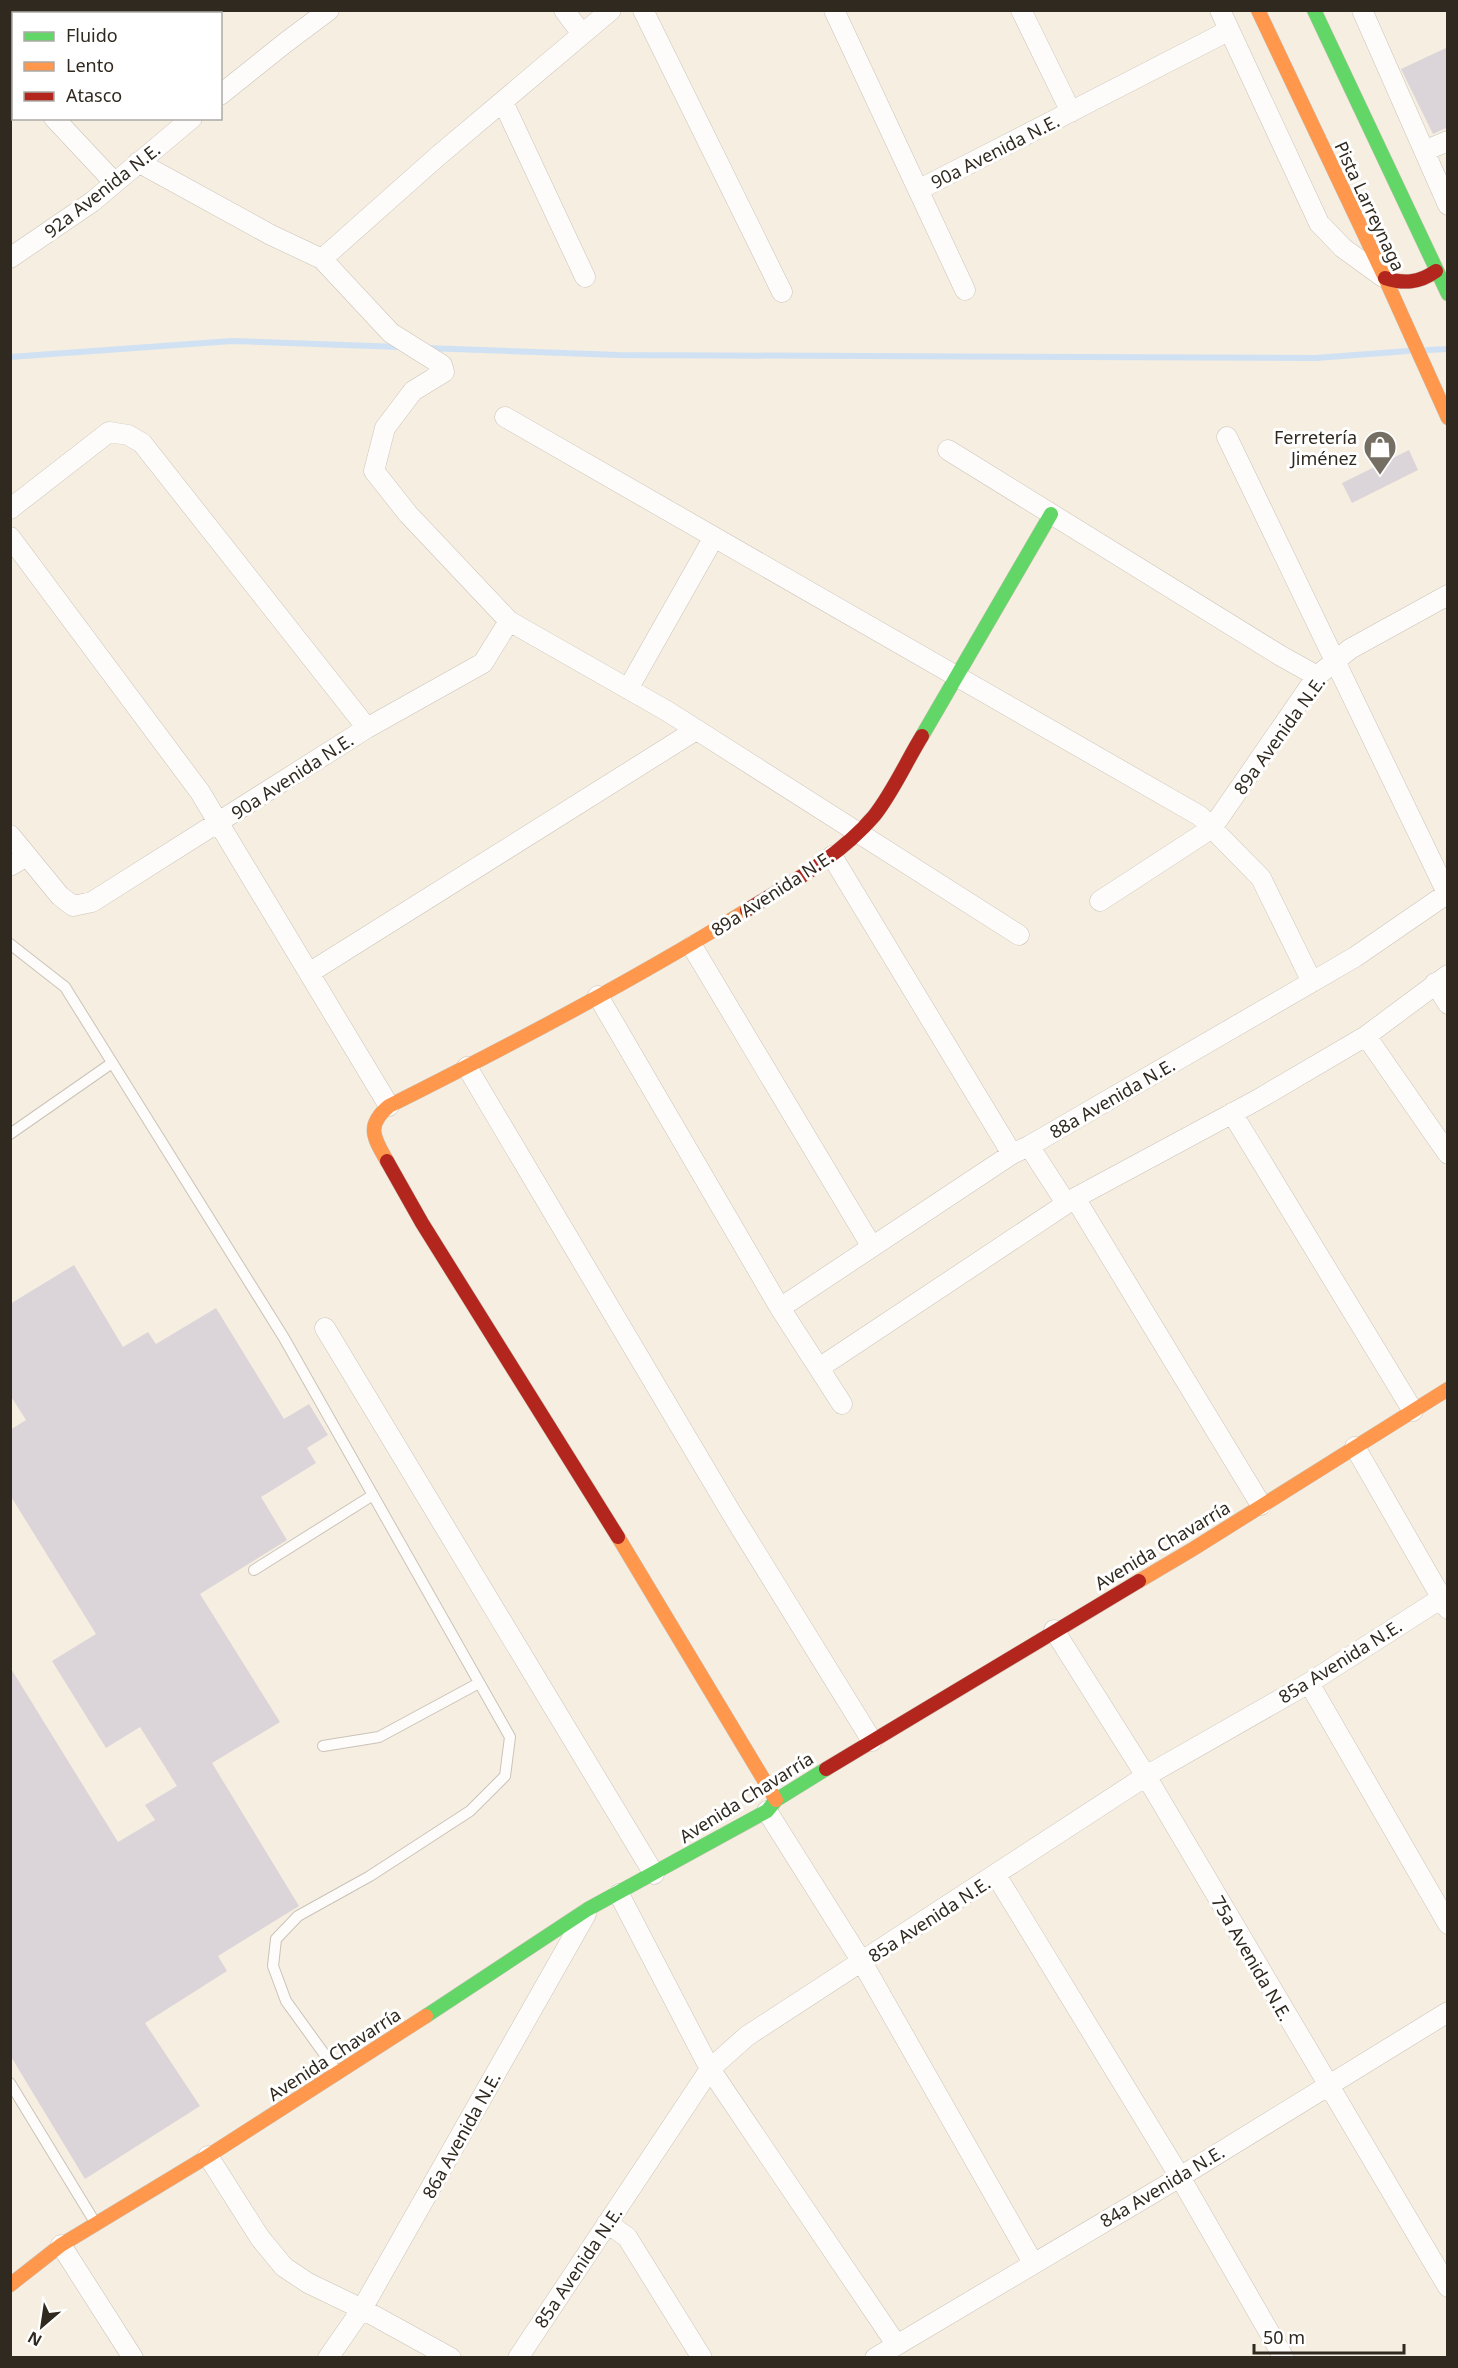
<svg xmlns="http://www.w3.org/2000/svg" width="1458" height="2368" viewBox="0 0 1458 2368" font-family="'Noto Sans',sans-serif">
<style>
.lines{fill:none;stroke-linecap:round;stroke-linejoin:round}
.stream{stroke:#d0e1f3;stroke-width:6}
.building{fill:#dbd5da}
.lane-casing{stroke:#cac3b8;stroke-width:12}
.street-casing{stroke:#cac3b8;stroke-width:21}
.fast-casing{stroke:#cac3b8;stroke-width:15}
.slow-casing{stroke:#cac3b8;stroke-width:15}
.jam-casing{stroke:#cac3b8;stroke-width:15}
.lane{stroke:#fefcfa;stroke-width:10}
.street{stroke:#fefcfa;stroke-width:20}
.fast{stroke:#63d668;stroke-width:14}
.slow{stroke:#ff974d;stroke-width:14}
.jam{stroke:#b3261e;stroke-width:14}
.labels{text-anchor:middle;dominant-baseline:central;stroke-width:6;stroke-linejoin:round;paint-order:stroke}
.street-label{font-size:18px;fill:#30291f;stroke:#fff}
.poi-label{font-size:18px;fill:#30291f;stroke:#fff;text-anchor:end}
</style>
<rect width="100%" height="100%" fill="#f5eee1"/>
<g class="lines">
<!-- stream -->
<path class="stream" d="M426,348l192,7 698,3 92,-7
M1427,350l21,-1
M10,357l222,-16 168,6"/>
</g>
<!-- building -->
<path class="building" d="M1448,47v80l-15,7 -32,-65z
M1409,450l9,20 -66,33 -10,-20z
M74,1265l49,82 25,-15 8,12 60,-36 68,111 25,-15 19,31 -21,13 9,15 -55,34 26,43 -87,54 80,128 -68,41 87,143 -81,50 9,15 -82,52 55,83 -115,73 -75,-124v-388l108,175 37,-22 -10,-15 32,-19 -37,-59 -34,21 -54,-87 44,-27 -86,-139v-65l16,-10 -16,-25v-91z"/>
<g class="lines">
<!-- lane casing -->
<g class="lane-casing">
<path id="lane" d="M10,944l55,43 219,351 226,399 -5,39 -35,35 -100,65 -72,40 -22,23 -3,27 13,35 52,72
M10,1134l102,-71
M254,1570l119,-75
M323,1746l56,-9 100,-54
M10,2083l86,141"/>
</g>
<!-- street casing -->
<g class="street-casing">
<path id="street" d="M564,10l18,24
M643,10l139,282
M834,10l131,280
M1021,10l50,102
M1220,10l99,213 24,25 40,29
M1362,10l86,195
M51,14l3,-4
M10,67l4,-4
M220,95l65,-52 44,-33
M503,102l82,175
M54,118l60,64
M1424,151l24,-10
M138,162l133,73 51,24 69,74 51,32 2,7 -31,19 -28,37 -11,43 34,43 101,107 158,90 352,224
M918,190l310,-159
M10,258l82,-56 100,-84
M322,259l116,-103 173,-146
M505,417l695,399 61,62 51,104
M1227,437l220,456
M948,450l333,206 36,20
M10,509l99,-77 19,3 14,8 225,285
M10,537l190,255 189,314
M628,689l86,-152
M10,835l50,61 13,10 19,-4 275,-174 116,-65 26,-42
M832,856l180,298
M10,866l17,-10
M1100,901l112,-73 105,-152 33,-27 98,-54
M692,946l180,301
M309,973l387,-243
M1435,983l13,21
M598,996l182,312 62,96
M1366,1036l82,118
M467,1067l265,447 140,227
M1232,1113l181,298
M1029,1146l37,57
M1075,1198l186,307
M780,1308l232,-154 17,-8 326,-189 93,-64
M325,1328l329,546
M819,1368l256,-170 182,-98 109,-64 82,-61
M1355,1447l93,162
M1054,1630l92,146 302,511
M1309,1683l139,241
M767,1811l95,151 171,301
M996,1875l184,302 104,181
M619,1894l91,175 186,275
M208,2156l52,82 24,29 24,16 54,26 89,49
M607,2223l20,14 75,121
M61,2245l72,113
M328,2358l34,-49 224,-395
M518,2358l192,-289 37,-33 399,-260 163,-93 139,-89
M875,2358l305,-181 268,-165"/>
</g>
<!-- fast casing -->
<g class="fast-casing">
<path id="fast" d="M1314,10l134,284
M922,736l129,-222
M426,2016l162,-107 179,-98 9,-11 50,-31"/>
</g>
<!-- slow casing -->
<g class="slow-casing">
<path id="slow" d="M1258,10l127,268 63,140
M387,1161c-13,-23 -22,-35 2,-55 122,-61 242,-124 358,-196
M618,1537l158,263
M1139,1581l54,-32 255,-160
M10,2285l51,-40 147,-89 218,-140"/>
</g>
<!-- jam casing -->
<g class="jam-casing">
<path id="jam" d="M1385,278c19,6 34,5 51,-7
M747,910c44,-27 93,-54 127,-94 19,-24 32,-54 48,-80
M387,1161l35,62 196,314
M826,1769l313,-188"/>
</g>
<!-- lane -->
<use href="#lane" class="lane"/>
<!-- street -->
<use href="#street" class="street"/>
<!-- fast -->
<use href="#fast" class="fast"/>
<!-- slow -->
<use href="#slow" class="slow"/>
<!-- jam -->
<use href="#jam" class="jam"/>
</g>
<!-- icons -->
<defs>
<g id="shop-pin" transform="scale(1.725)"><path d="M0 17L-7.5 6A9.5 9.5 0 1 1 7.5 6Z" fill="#756e63" stroke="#fff"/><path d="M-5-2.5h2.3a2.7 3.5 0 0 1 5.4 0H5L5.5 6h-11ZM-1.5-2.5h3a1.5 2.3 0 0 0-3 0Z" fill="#fff"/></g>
</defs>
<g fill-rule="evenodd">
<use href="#shop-pin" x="1380" y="447"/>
</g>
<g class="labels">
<!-- street labels -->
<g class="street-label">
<text transform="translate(995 151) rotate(-27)">90a Avenida N.E.</text>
<text transform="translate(102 190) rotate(-38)">92a Avenida N.E.</text>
<text transform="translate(1370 206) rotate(65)">Pista Larreynaga</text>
<text transform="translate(1279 735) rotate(-54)">89a Avenida N.E.</text>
<text transform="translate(292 776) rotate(-33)">90a Avenida N.E.</text>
<text transform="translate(772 893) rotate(-33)">89a Avenida N.E.</text>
<text transform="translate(1112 1098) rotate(-30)">88a Avenida N.E.</text>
<text transform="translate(1162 1545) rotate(-31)">Avenida Chavarría</text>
<text transform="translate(1340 1661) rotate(-32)">85a Avenida N.E.</text>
<text transform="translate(746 1797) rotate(-32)">Avenida Chavarría</text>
<text transform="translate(929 1919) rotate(-33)">85a Avenida N.E.</text>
<text transform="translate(1252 1958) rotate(60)">75a Avenida N.E.</text>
<text transform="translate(334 2054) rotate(-33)">Avenida Chavarría</text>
<text transform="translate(461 2135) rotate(-61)">86a Avenida N.E.</text>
<text transform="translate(1162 2186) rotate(-31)">84a Avenida N.E.</text>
<text transform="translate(578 2267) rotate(-56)">85a Avenida N.E.</text>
</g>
<!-- poi labels -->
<g class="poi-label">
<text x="1357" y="437">Ferretería<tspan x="1357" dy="21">Jiménez</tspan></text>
</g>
</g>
<!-- border -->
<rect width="1458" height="2368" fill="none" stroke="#30291f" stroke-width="24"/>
<!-- legend -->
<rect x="12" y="12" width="210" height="108" fill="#ffffff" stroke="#aca9a5" stroke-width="1.5"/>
<rect x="24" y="32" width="30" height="9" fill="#63d668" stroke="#aca9a5" stroke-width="1.5"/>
<text x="66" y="42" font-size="18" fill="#30291f">Fluido</text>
<rect x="24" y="62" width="30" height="9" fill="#ff974d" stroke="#aca9a5" stroke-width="1.5"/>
<text x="66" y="72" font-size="18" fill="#30291f">Lento</text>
<rect x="24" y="92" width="30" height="9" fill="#b3261e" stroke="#aca9a5" stroke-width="1.5"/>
<text x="66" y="102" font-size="18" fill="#30291f">Atasco</text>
<!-- north arrow -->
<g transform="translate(42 2326) rotate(209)" stroke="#ffffff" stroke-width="4.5" paint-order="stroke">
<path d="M0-4.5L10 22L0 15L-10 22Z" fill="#30291f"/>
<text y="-9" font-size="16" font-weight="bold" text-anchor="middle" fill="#30291f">N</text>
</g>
<!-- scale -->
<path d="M1254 2344v9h150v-9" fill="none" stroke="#30291f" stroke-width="3"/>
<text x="1263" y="2344" font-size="18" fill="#30291f" stroke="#ffffff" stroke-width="4.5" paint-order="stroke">50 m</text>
</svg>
